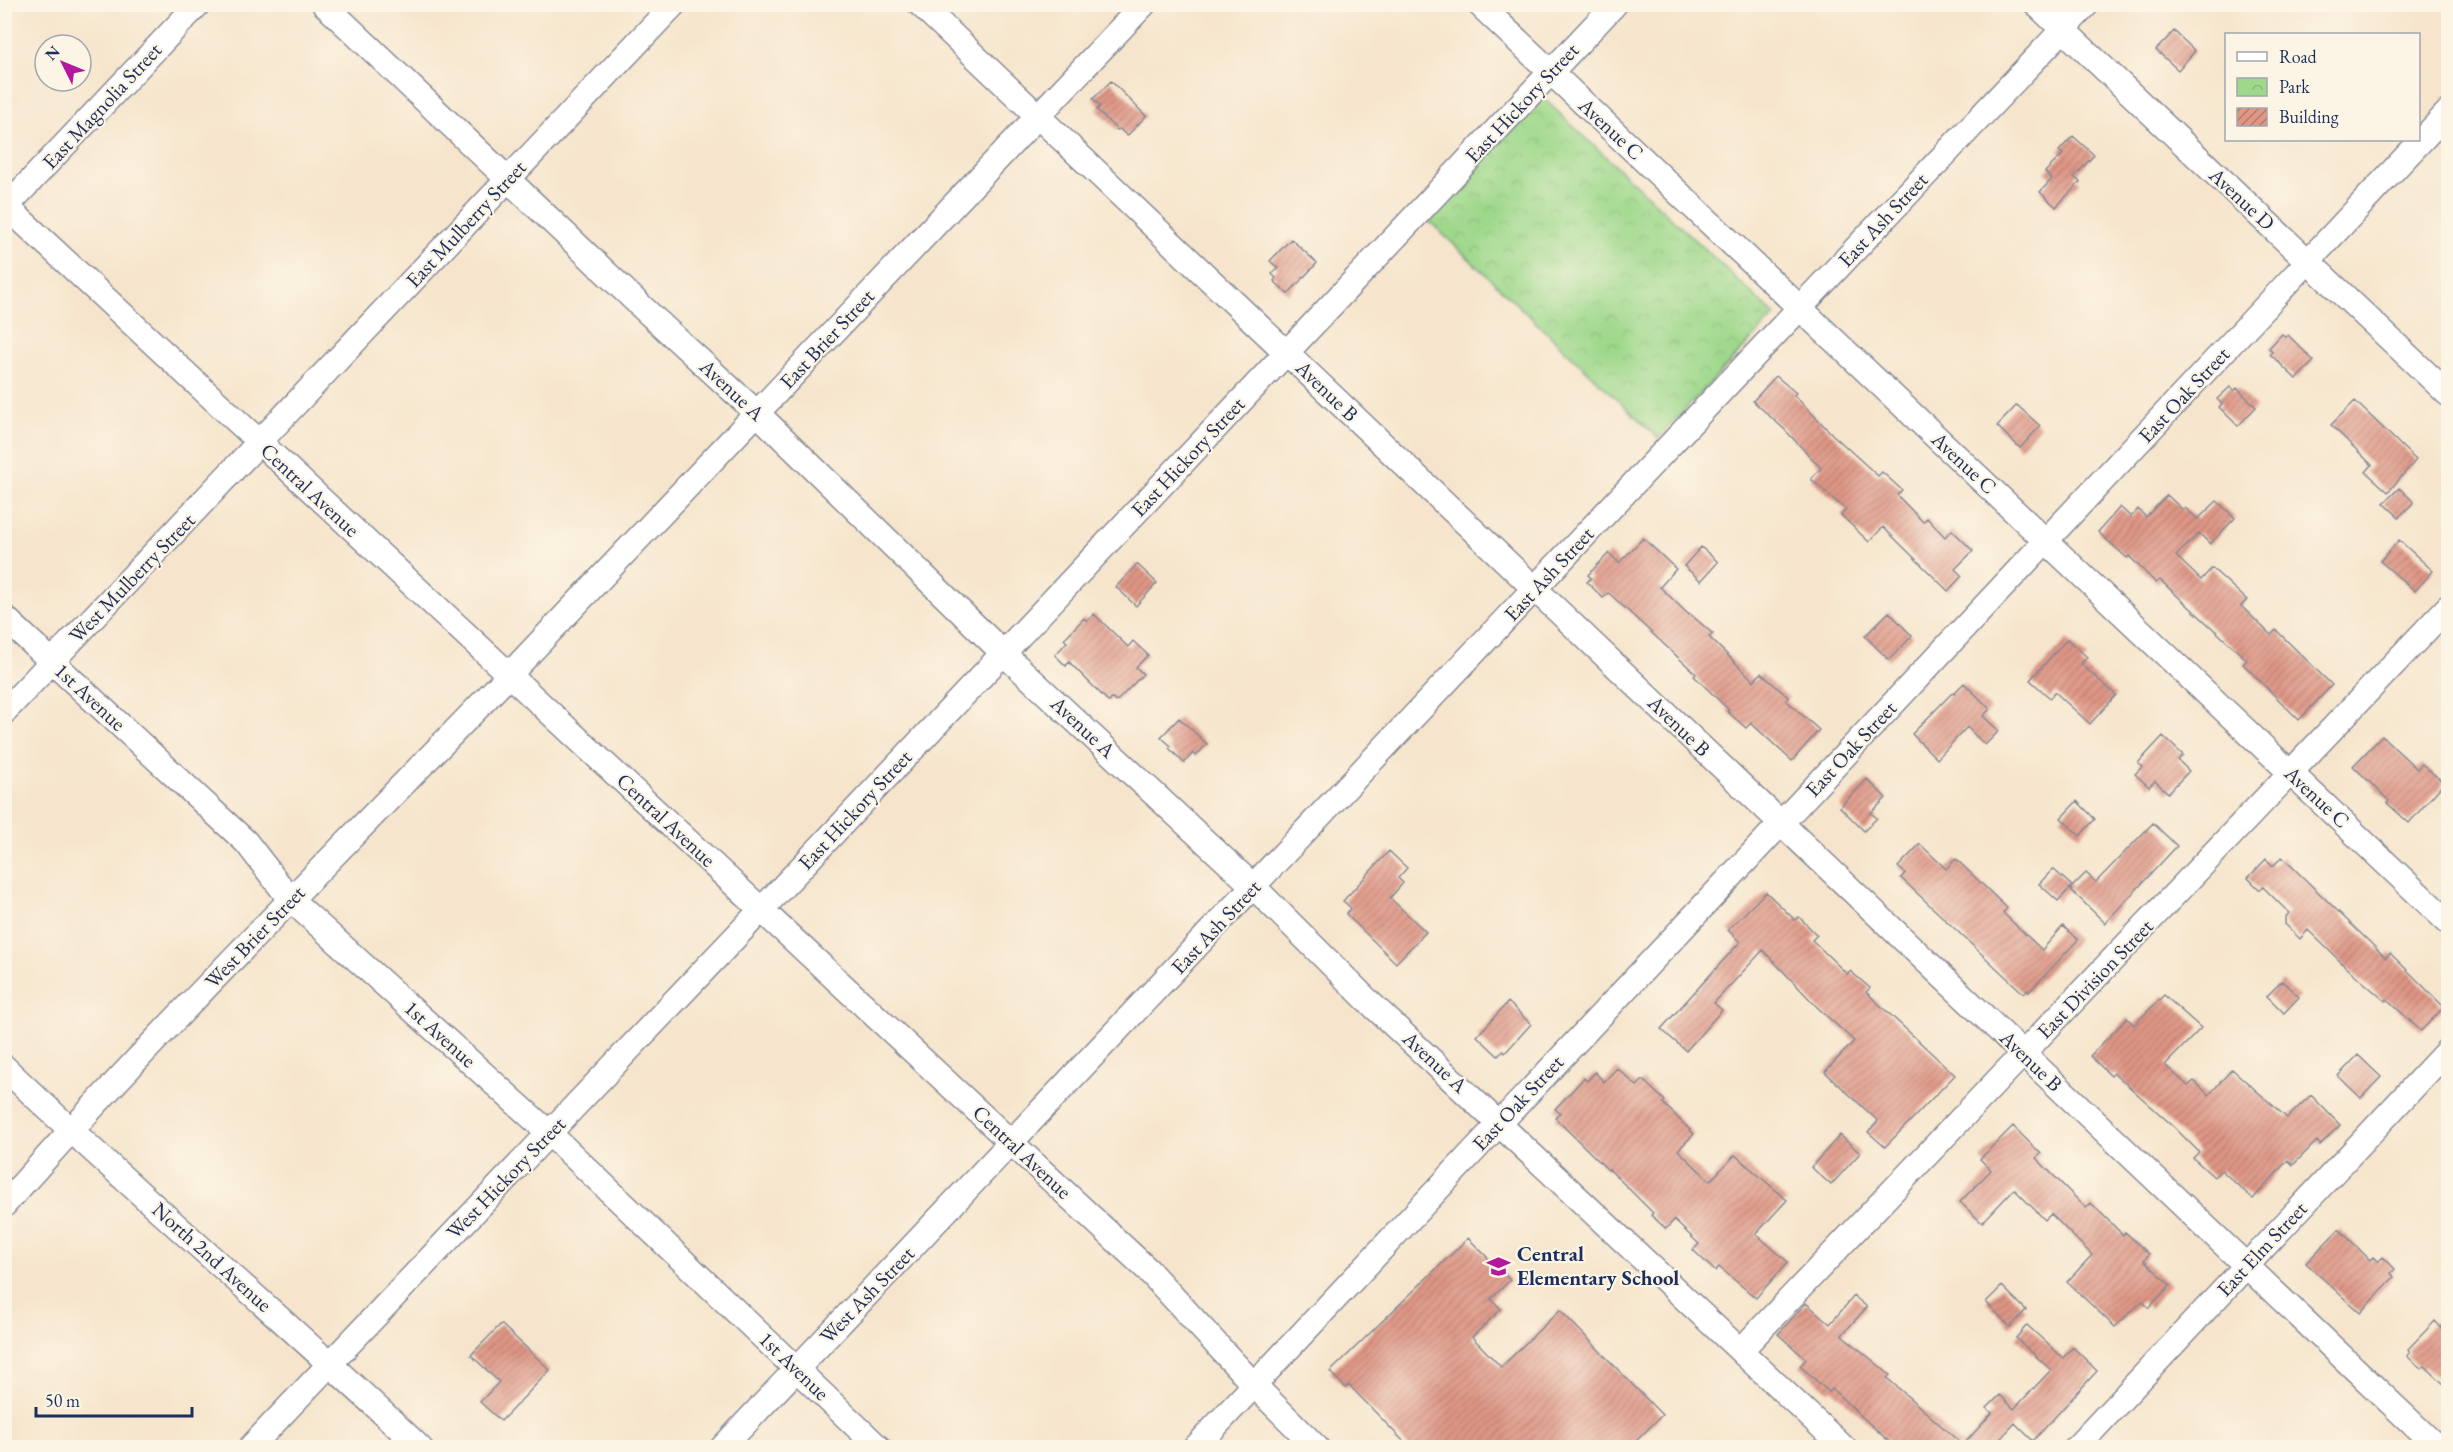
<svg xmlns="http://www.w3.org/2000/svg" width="2453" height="1452" viewBox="0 0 2453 1452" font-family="'EB Garamond',serif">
<defs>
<pattern id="park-crowns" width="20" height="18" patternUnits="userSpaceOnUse" patternTransform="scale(1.5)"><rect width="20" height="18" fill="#9ed88b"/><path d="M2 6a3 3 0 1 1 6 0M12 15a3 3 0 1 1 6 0" fill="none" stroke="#88ba7a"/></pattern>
<pattern id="building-hatch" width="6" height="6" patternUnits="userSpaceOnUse" patternTransform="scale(1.5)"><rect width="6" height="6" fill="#df9685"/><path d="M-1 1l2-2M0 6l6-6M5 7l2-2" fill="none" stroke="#b47b70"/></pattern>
</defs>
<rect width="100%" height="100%" fill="#fcf5e5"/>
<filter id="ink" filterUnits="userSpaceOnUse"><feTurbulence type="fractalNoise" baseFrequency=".0167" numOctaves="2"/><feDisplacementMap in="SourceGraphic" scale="12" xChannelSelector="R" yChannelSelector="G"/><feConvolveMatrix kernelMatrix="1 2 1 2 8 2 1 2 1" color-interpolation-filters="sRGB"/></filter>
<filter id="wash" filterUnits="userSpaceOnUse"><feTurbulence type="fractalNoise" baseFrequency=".008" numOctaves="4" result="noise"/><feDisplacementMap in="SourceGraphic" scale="24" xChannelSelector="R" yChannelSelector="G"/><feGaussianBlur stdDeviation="1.35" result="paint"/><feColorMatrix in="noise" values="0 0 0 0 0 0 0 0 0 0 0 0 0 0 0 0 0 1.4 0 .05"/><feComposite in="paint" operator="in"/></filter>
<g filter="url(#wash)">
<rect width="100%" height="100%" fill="#f6e5cc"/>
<path fill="url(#park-crowns)" stroke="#5c8474" stroke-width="1.5" d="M 1543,98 L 1775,315 L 1658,438 L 1427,219 Z"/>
<g id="blocks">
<path fill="url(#building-hatch)" d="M 2174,31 L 2195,51 L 2178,70 L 2156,50 Z
M 1111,81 L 1146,116 L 1127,136 L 1120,129 L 1117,130 L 1097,110 L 1100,106 L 1093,99 Z
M 2073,136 L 2094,155 L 2074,177 L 2080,182 L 2056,207 L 2040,192 L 2052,179 L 2045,172 L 2063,154 L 2059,151 Z
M 1291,239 L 1317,263 L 1288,294 L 1274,281 L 1276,278 L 1272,274 L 1278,268 L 1270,261 Z
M 2282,334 L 2286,337 L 2288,335 L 2314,361 L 2296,379 L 2270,354 L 2272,352 L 2269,348 Z
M 1776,376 L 1796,393 L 1794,395 L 1833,435 L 1878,476 L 1882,472 L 1902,490 L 1897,495 L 1923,522 L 1927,518 L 1945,537 L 1952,530 L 1973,551 L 1955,569 L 1962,576 L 1948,591 L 1883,527 L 1869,542 L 1841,515 L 1846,510 L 1811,479 L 1821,468 L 1784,429 L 1753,401 Z
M 2230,387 L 2234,391 L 2237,388 L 2256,407 L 2238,426 L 2219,407 L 2222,404 L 2217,399 Z
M 2355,401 L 2416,460 L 2388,492 L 2366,472 L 2372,465 L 2331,425 Z
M 2017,405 L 2040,426 L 2020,448 L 1997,426 Z
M 2399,488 L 2414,502 L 2399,517 L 2384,503 Z
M 2167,495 L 2183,510 L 2185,508 L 2198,519 L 2217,501 L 2235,518 L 2210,544 L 2199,533 L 2176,556 L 2201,580 L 2212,568 L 2247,600 L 2241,606 L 2271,635 L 2276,630 L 2332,685 L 2299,720 L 2243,664 L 2247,660 L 2160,580 L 2156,583 L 2129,556 L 2127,558 L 2098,532 L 2120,507 L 2131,517 L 2138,509 L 2146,517 Z
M 1643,538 L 1676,569 L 1660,587 L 1689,615 L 1690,614 L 1713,634 L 1709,637 L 1754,681 L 1761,673 L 1789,698 L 1786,700 L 1819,730 L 1792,761 L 1751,723 L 1746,728 L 1727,711 L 1729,710 L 1694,676 L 1696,674 L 1611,595 L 1608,593 L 1603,598 L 1587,582 L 1591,578 L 1588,575 L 1609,553 L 1619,563 Z
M 2399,540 L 2433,571 L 2415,591 L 2380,561 Z
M 1701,547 L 1718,562 L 1701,581 L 1684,566 Z
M 1137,564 L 1157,583 L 1136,606 L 1116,587 Z
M 1889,612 L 1912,636 L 1889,660 L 1865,636 Z
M 1094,614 L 1128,647 L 1133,641 L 1148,655 L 1136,667 L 1143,674 L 1116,702 L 1112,698 L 1109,702 L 1069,662 L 1066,666 L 1055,655 L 1067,642 L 1064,639 L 1084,618 L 1087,621 Z
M 2067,639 L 2087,657 L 2081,664 L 2116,695 L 2090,724 L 2055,692 L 2050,698 L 2030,680 Z
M 1964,683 L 1990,709 L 1983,716 L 1999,731 L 1985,745 L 1967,727 L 1937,759 L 1912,734 L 1953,692 L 1954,693 Z
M 1179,718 L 1207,744 L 1196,756 L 1193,753 L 1184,763 L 1169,748 L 1171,746 L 1161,737 Z
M 2163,736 L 2183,755 L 2178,760 L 2189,771 L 2168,793 L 2155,781 L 2149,787 L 2135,774 L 2142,767 L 2138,763 Z
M 2382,736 L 2417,769 L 2422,764 L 2444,783 L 2409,823 L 2387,803 L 2389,801 L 2353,766 Z
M 1867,779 L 1886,798 L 1871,813 L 1877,818 L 1864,831 L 1840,807 Z
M 2077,801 L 2095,819 L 2080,836 L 2061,818 Z
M 2153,823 L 2177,846 L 2105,923 L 2070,889 L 2086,873 L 2096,882 Z
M 1920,844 L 1946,869 L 1956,859 L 2007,908 L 2003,913 L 2042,950 L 2063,926 L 2078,940 L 2029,992 L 2027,990 L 2024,994 L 1901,878 L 1905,873 L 1898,867 Z
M 1389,851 L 1407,868 L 1398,878 L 1403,883 L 1390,898 L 1426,932 L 1396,963 L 1346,914 L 1351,908 L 1343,901 Z
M 2282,857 L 2386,958 L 2390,953 L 2444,1007 L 2421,1031 L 2387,999 L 2385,1001 L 2346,967 L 2308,930 L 2300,939 L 2285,924 L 2285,918 L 2289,913 L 2263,887 L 2260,890 L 2248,878 L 2266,859 L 2273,866 Z
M 2053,869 L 2072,886 L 2058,901 L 2039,884 Z
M 1766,892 L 1795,920 L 1799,917 L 1817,935 L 1812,940 L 1847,974 L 1850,971 L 1870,988 L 1866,992 L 1955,1075 L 1885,1147 L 1868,1132 L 1878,1121 L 1825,1072 L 1854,1041 L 1817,1007 L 1763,950 L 1714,1003 L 1722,1010 L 1686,1051 L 1661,1029 L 1740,942 L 1728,930 Z
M 2282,981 L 2299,997 L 2284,1013 L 2267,996 Z
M 2164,995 L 2201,1028 L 2165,1065 L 2188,1086 L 2194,1081 L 2209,1095 L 2232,1069 L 2287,1118 L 2311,1095 L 2340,1125 L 2320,1145 L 2317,1141 L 2293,1165 L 2288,1160 L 2253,1199 L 2221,1170 L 2214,1177 L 2193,1158 L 2199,1152 L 2173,1126 L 2114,1073 L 2111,1076 L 2090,1056 L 2127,1018 L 2134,1025 Z
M 1508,1002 L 1531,1024 L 1505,1053 L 1503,1051 L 1498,1056 L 1477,1036 Z
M 2358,1055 L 2381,1077 L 2361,1098 L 2338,1076 Z
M 1617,1068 L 1637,1086 L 1643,1080 L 1665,1101 L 1663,1103 L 1694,1134 L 1678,1150 L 1710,1181 L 1735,1155 L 1787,1200 L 1756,1234 L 1788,1262 L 1756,1298 L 1719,1267 L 1715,1271 L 1693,1250 L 1699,1244 L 1674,1220 L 1666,1229 L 1651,1215 L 1653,1213 L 1609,1169 L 1608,1170 L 1555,1118 L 1560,1113 L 1555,1109 L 1584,1078 L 1587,1081 L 1595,1072 L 1604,1082 Z
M 2013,1126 L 2041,1154 L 2036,1158 L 2086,1208 L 2091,1203 L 2123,1235 L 2125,1232 L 2149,1254 L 2144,1260 L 2170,1285 L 2149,1308 L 2142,1301 L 2115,1327 L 2067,1282 L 2092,1255 L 2051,1214 L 2045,1220 L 2014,1189 L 1982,1223 L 1960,1202 L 1991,1170 L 1980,1159 Z
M 1840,1135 L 1860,1153 L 1831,1185 L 1811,1167 Z
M 2339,1229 L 2370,1260 L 2373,1257 L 2378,1262 L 2383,1257 L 2395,1269 L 2391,1273 L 2394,1277 L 2360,1313 L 2306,1263 Z
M 1468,1238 L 1510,1280 L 1491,1299 L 1501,1309 L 1472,1337 L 1501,1367 L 1560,1310 L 1662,1415 L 1629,1448 L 1410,1448 L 1349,1385 L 1346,1388 L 1330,1372 Z
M 2002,1286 L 2026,1310 L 2010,1327 L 1986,1302 Z
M 1854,1296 L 1867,1307 L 1842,1335 L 1890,1375 L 1887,1378 L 1963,1445 L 1992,1413 L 1987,1408 L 2000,1395 L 2014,1409 L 2051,1370 L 2016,1338 L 2027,1325 L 2063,1358 L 2073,1347 L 2097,1371 L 2033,1441 L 2015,1423 L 1992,1448 L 1896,1448 L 1832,1389 L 1829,1392 L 1800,1366 L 1806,1359 L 1778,1334 L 1806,1303 L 1830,1324 Z
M 2435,1321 L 2448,1335 L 2448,1388 L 2425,1366 L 2421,1369 L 2407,1356 L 2410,1352 L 2408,1349 Z
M 501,1324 L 550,1370 L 501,1421 L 480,1402 L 499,1382 L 471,1355 Z"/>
</g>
</g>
<g filter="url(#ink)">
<use href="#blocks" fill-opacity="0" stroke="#888a95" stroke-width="1.5"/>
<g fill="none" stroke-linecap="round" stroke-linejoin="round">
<defs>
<path id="minor" d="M 324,4 L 644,309 L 757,413 L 1003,653 L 1254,887 L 1366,999 L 1844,1448
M 920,4 L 2438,1448
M 1479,4 L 2448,922
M 2036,4 L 2448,394
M 4,204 L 1148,1270 L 1254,1385 L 1317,1448
M 4,209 L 198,4
M 4,617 L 246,842 L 290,899 L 549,1133 L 879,1448
M 4,712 L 674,4
M 4,1067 C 140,1198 284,1318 420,1448
M 4,1205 C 166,1022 340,851 509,675 C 722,452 933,228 1144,4
M 1741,1350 L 2448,607
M 250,1448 L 762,909 L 1615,4
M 722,1448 L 2087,4
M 1195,1448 L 2448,112
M 2076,1448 L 2448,1050"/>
</defs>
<use href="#minor" stroke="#888a95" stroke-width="27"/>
<use href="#minor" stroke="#fff" stroke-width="24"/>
</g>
</g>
<defs>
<symbol id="school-bare" viewBox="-9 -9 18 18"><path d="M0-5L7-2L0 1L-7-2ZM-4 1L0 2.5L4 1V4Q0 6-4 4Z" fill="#b5179e" stroke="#fcf5e5" stroke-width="2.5" paint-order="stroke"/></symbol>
</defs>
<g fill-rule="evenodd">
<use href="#school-bare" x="1482" y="1250" width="33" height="33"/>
</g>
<g text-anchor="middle" stroke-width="4.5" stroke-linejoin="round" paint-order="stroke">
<g font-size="21" fill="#1b2f5e" stroke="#fcf5e5">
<text transform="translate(1522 103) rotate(-47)" y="7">East Hickory Street</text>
<text transform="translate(102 106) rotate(-47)" y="7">East Magnolia Street</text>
<text transform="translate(1611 129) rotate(43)" y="7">Avenue C</text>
<text transform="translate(2242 199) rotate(43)" y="7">Avenue D</text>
<text transform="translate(1883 220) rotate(-47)" y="7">East Ash Street</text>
<text transform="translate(466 224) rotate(-47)" y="7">East Mulberry Street</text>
<text transform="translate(827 339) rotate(-47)" y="7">East Brier Street</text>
<text transform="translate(732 390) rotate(43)" y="7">Avenue A</text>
<text transform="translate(1327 391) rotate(44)" y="7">Avenue B</text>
<text transform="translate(2184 395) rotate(-47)" y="7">East Oak Street</text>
<text transform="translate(1188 457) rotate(-47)" y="7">East Hickory Street</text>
<text transform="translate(1964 463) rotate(43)" y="7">Avenue C</text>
<text transform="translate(310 490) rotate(43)" y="7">Central Avenue</text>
<text transform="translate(1549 574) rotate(-47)" y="7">East Ash Street</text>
<text transform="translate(132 578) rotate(-46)" y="7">West Mulberry Street</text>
<text transform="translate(90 697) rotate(43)" y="7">1st Avenue</text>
<text transform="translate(1679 726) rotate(44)" y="7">Avenue B</text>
<text transform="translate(1083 727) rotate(43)" y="7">Avenue A</text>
<text transform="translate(1851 749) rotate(-47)" y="7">East Oak Street</text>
<text transform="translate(2317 797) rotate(43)" y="7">Avenue C</text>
<text transform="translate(855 810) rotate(-47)" y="7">East Hickory Street</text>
<text transform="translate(666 820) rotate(43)" y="7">Central Avenue</text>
<text transform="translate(1216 927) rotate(-47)" y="7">East Ash Street</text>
<text transform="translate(255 937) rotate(-46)" y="7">West Brier Street</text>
<text transform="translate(2095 979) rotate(-46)" y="7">East Division Street</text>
<text transform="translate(440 1034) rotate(42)" y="7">1st Avenue</text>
<text transform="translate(2031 1061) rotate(44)" y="7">Avenue B</text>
<text transform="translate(1435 1062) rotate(43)" y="7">Avenue A</text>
<text transform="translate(1518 1103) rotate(-47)" y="7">East Oak Street</text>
<text transform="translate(1022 1152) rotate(43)" y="7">Central Avenue</text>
<text transform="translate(506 1178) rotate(-46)" y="7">West Hickory Street</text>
<text transform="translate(2262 1249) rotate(-47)" y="7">East Elm Street</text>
<text transform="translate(212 1257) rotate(42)" y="7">North 2nd Avenue</text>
<text transform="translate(867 1295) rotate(-46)" y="7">West Ash Street</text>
<text transform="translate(794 1366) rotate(44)" y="7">1st Avenue</text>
</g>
<g font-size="21" font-weight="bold" fill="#1b2f5e" stroke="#fcf5e5" text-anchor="start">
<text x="1517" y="1261">Central<tspan x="1517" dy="24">Elementary School</tspan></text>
</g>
</g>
<rect width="2453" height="1452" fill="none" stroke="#fcf5e5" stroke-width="24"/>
<rect x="2225" y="33" width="195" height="108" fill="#fcf5e5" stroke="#a2a6af" stroke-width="1.5"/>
<rect x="2237" y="52" width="30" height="9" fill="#ffffff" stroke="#a2a6af" stroke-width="1.5"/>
<text x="2279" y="63" font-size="18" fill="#1b2f5e">Road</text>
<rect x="2237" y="78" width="30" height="18" fill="url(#park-crowns)" stroke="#a2a6af" stroke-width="1.5"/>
<text x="2279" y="93" font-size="18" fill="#1b2f5e">Park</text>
<rect x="2237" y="108" width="30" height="18" fill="url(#building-hatch)" stroke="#a2a6af" stroke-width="1.5"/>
<text x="2279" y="123" font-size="18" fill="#1b2f5e">Building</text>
<g transform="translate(63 63) rotate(313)"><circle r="28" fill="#fcf5e5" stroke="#a2a6af" stroke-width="1.5"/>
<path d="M0-4.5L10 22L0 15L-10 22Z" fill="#b5179e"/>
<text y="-9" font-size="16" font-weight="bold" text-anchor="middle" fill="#1b2f5e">N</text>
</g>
<path d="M36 1407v9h156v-9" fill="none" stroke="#1b2f5e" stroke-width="3"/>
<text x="45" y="1407" font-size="18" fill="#1b2f5e" stroke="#fcf5e5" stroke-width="4.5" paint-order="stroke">50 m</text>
</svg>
